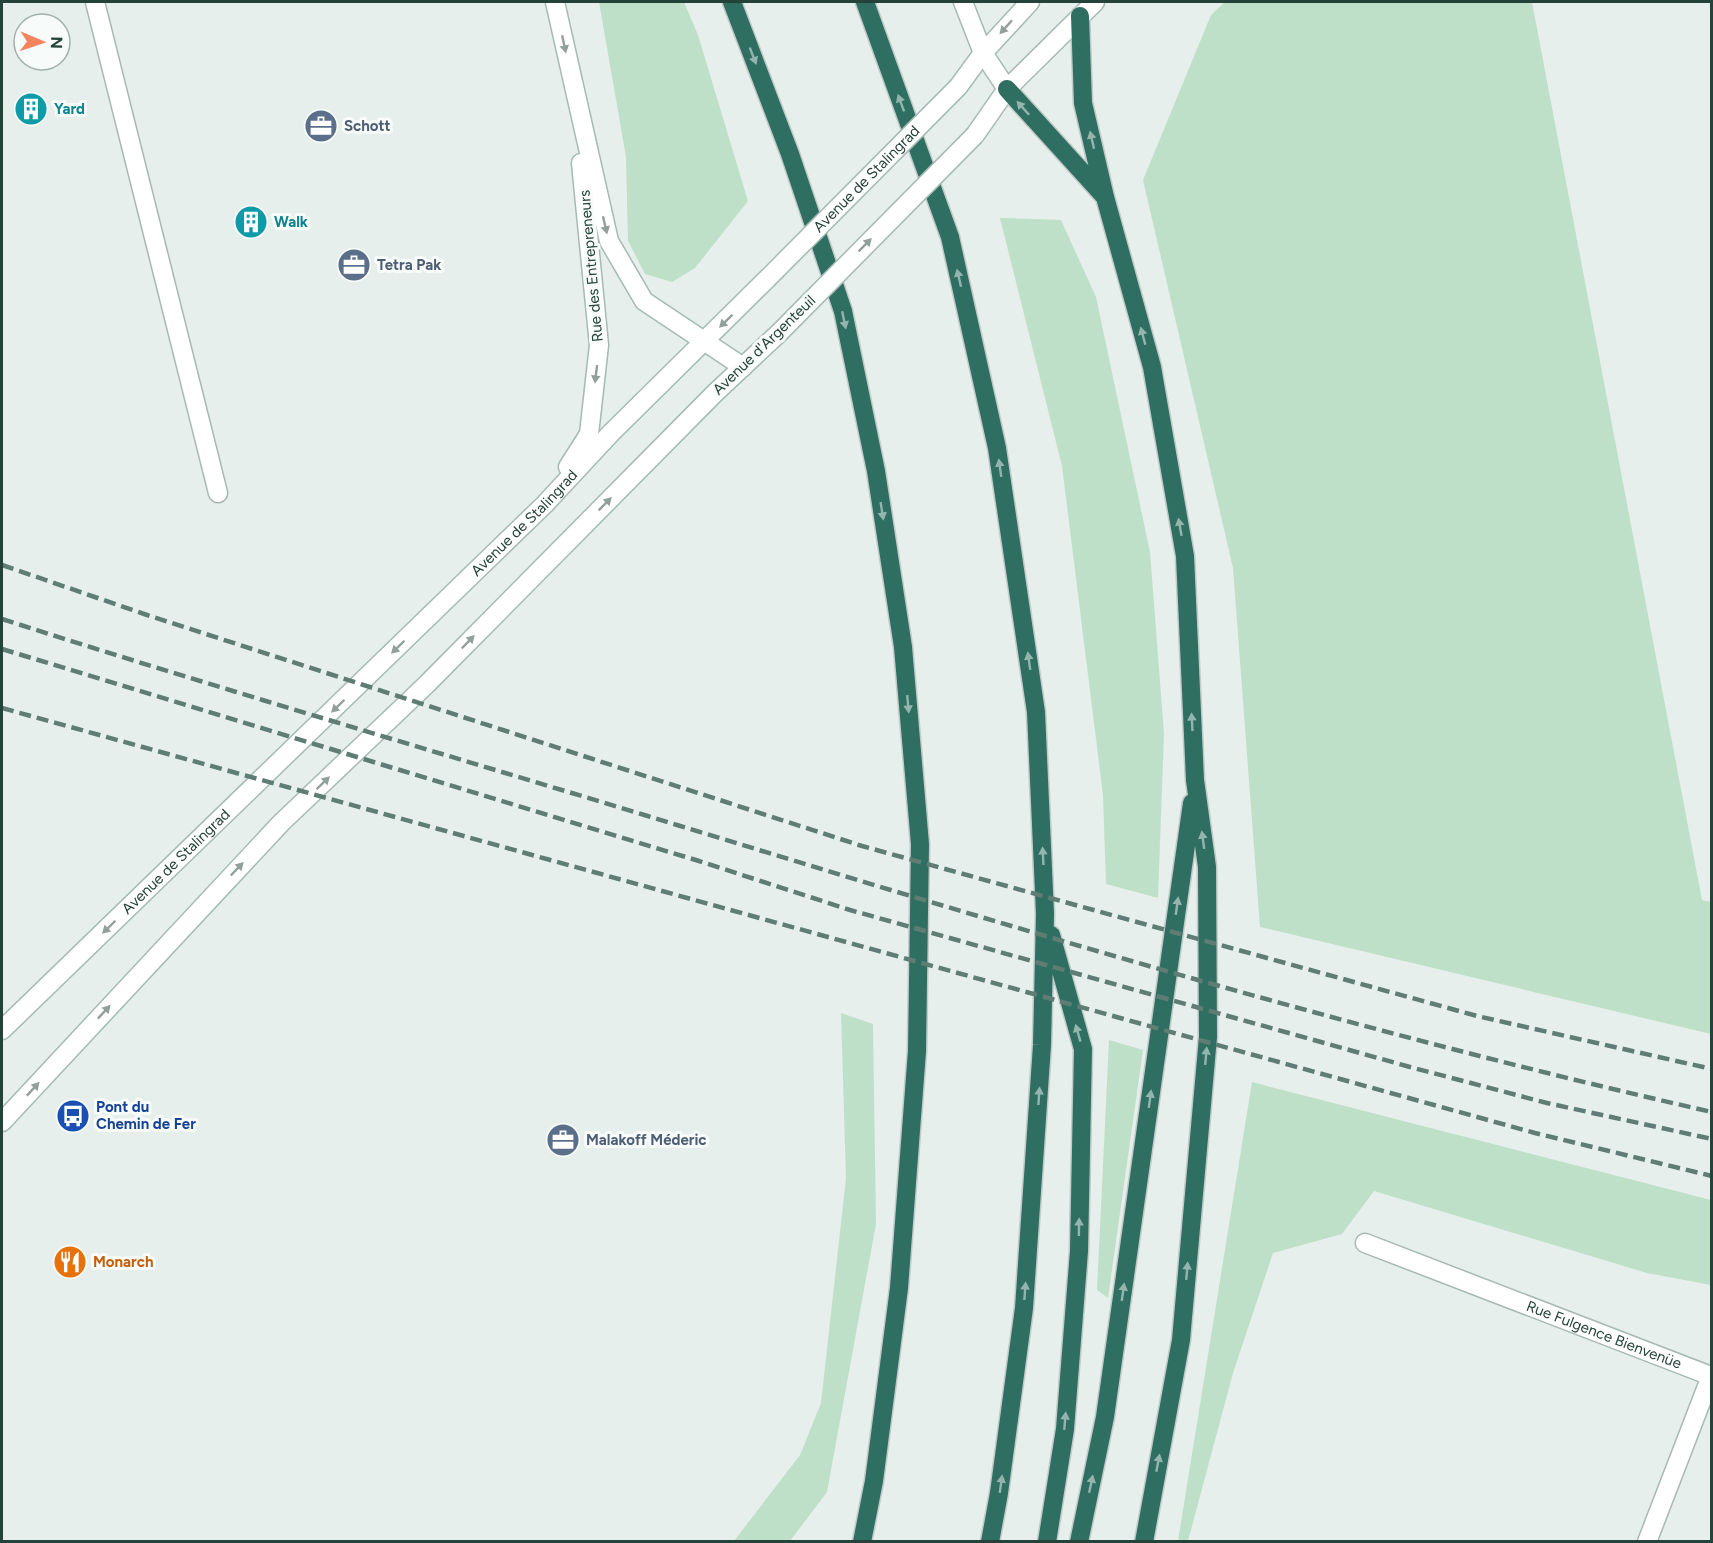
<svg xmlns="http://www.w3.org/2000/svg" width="1713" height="1543" viewBox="0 0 1713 1543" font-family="Figtree,sans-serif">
<rect width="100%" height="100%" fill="#e6efeb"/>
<path fill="#bfe0c8" d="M 599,2 L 684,2 L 698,35 L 748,201 L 695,268 L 672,282 L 645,274 L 628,241 L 626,157 Z
M 1225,2 L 1532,2 L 1702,900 L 1711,902 L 1711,1034 L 1260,927 L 1233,568 L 1143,180 L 1211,15 Z
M 1000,218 L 1061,220 L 1096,297 L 1150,552 L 1164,734 L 1158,898 L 1106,884 L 1103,795 L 1062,466 Z
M 841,1013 L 873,1024 L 876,1224 L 827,1492 L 790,1541 L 734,1541 L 800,1455 L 821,1403 L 846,1178 Z
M 1109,1040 L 1143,1050 L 1108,1298 L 1097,1290 Z
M 1252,1082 L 1711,1200 L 1711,1285 L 1647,1273 L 1374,1191 L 1342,1234 L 1273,1253 L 1233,1373 L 1188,1541 L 1178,1541 Z"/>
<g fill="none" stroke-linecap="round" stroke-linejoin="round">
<defs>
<g id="street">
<path d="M 95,2 L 218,493"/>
<path id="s1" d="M 1365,1243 L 1711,1376 L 1647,1542"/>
</g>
<g id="secondary">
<path d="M 555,2 L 609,241 L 644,301 L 743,367"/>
<path d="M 963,2 L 983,53 L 1007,89"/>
<path d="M 958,87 L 983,53 L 1030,2"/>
<path d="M 975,135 L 1007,89 L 1095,2"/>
<path d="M 568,467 L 589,434 L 599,345 L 581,163"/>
<path id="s2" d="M 2,1030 L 545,504 L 611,433 L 767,279"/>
<path d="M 2,1122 L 281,823 L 427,684 L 715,393 L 780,332"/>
</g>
<path id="highway" d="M 732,2 L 790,154 L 843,311 L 876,471 L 903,647 L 920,844 L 917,1051 L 899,1288 L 874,1481 L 862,1542
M 865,2 L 950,237 L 997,448 L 1036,712 L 1045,914 L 1042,1045 L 1024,1308 L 999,1493 L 990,1542
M 1080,16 L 1083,103 L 1105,197 L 1152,367 L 1185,556 L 1195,780 L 1207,867 L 1208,1037 L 1181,1340 L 1144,1542
M 1007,89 L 1104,196
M 1047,1542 L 1065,1429 L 1079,1251 L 1083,1049 L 1051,935
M 1079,1542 L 1105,1417 L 1192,803"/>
</defs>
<use href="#street" stroke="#a8b8b2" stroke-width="21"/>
<use href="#secondary" stroke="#a4bbb3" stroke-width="21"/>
<use href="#highway" stroke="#c2cac8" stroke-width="21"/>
<use href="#street" stroke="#fff" stroke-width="18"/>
<use href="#secondary" stroke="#fff" stroke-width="18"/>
<use href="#highway" stroke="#2f6f62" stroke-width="18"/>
<path stroke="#5f7d75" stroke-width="4.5" stroke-dasharray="12 6" stroke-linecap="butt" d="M 2,565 L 147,615 L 862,846 L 1477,1016 L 1712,1069
M 2,619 C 226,691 452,756 677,825 C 1020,930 1362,1033 1712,1112
M 2,649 L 699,861 L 850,910 L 1410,1067 L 1547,1103 L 1712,1139
M 2,708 L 1535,1133 L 1712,1176"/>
<defs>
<g id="secondary-bridge">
<path id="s3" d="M 767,279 L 958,87"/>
<path d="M 780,332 L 975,135"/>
</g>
</defs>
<use href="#secondary-bridge" stroke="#a4bbb3" stroke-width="21" stroke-linecap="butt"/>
<use href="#secondary-bridge" stroke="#fff" stroke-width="18"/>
</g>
<defs><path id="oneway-solid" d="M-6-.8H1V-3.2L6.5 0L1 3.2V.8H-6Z" transform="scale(1.5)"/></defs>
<g fill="#92a09c">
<use href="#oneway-solid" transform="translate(1006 27) rotate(132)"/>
<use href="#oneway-solid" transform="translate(564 44) rotate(78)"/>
<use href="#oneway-solid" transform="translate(605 225) rotate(77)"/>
<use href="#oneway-solid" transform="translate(865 245) rotate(-45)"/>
<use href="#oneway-solid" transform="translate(726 321) rotate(136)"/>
<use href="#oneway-solid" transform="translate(596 374) rotate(97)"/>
<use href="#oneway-solid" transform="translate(605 504) rotate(-45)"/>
<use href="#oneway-solid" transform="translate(468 642) rotate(-46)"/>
<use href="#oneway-solid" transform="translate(398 647) rotate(136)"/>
<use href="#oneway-solid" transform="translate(338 706) rotate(136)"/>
<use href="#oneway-solid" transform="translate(323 783) rotate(-44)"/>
<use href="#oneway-solid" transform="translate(237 869) rotate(-46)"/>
<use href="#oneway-solid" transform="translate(109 927) rotate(136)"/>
<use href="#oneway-solid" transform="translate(104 1012) rotate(-47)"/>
<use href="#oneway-solid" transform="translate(33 1089) rotate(-47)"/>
</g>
<g fill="#93b5ae">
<use href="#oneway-solid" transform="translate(753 56) rotate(69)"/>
<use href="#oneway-solid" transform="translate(901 103) rotate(-110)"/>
<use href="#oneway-solid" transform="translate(1023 108) rotate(-132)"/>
<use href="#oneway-solid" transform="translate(1092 140) rotate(-103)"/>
<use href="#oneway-solid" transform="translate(959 278) rotate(-103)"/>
<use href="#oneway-solid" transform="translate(844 320) rotate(78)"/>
<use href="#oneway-solid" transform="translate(1143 336) rotate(-105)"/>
<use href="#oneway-solid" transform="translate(1000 468) rotate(-98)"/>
<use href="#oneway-solid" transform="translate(882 511) rotate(81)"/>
<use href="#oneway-solid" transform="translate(1180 527) rotate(-100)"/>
<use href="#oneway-solid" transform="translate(1029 661) rotate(-98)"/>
<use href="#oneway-solid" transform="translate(908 704) rotate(85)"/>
<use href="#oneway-solid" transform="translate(1192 722) rotate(-93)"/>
<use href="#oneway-solid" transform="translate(1203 840) rotate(-98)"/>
<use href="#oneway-solid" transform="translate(1043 856) rotate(-93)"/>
<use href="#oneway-solid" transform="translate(1177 906) rotate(-82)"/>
<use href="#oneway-solid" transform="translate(1078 1033) rotate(-106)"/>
<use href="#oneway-solid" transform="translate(1206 1056) rotate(-85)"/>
<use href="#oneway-solid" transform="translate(1039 1096) rotate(-86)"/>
<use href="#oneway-solid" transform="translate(1150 1099) rotate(-82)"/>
<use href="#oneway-solid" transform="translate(1079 1227) rotate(-89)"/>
<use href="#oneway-solid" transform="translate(1187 1271) rotate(-85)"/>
<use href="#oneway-solid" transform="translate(1025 1291) rotate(-86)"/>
<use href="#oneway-solid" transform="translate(1123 1292) rotate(-82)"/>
<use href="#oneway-solid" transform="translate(1065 1421) rotate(-85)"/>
<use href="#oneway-solid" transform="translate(1158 1463) rotate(-79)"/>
<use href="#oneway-solid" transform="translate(1001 1484) rotate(-82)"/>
<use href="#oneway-solid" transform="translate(1091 1484) rotate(-78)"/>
</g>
<defs>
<symbol id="building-disc" viewBox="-11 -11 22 22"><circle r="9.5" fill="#0f9aa8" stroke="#f7fbf9"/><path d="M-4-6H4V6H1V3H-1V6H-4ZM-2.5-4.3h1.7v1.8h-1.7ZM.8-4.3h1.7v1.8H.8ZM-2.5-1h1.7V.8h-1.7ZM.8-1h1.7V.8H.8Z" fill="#fff"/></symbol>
<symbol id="office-disc" viewBox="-11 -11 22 22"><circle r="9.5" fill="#5c6f8a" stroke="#f7fbf9"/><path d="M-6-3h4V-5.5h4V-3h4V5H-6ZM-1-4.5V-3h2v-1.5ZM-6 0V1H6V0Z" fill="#fff"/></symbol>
<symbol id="bus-disc" viewBox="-11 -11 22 22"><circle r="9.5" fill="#1a4fb4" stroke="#f7fbf9"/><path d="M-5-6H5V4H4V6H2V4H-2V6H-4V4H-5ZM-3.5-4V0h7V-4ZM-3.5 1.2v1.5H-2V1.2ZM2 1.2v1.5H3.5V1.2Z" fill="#fff"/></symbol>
<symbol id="restaurant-disc" viewBox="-11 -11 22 22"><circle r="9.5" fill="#e8710a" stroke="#f7fbf9"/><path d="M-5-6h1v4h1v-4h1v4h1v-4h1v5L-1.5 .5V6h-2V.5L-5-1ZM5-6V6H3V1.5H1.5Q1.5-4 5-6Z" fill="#fff"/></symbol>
</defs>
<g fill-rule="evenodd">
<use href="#building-disc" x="12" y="90" width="38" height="38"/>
<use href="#office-disc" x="302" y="107" width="38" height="38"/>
<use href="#building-disc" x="232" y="203" width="38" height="38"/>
<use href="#office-disc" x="335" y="246" width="38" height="38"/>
<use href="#bus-disc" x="54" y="1097" width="38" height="38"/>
<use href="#office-disc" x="544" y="1121" width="38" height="38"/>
<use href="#restaurant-disc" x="51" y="1243" width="38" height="38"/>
</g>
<g text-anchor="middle" stroke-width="6" stroke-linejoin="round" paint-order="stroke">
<g font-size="15" font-weight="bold" fill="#0d838f" stroke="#f7fbf9" text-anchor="start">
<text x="54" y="114">Yard</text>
<text x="274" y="227">Walk</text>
</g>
<g font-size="15" font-weight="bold" fill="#4e5e75" stroke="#f7fbf9" text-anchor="start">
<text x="344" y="131">Schott</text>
<text x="377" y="270">Tetra Pak</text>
<text x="586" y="1145">Malakoff Méderic</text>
</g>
<g font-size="15" fill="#24423a" stroke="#f7fbf9">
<text dy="5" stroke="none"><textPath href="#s3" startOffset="141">Avenue de Stalingrad</textPath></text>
<text transform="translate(591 266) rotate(-95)" y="5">Rue des Entrepreneurs</text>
<text transform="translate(764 345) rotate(-44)" y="5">Avenue d'Argenteuil</text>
<text dy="5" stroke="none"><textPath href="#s2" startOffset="728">Avenue de Stalingrad</textPath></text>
<text dy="5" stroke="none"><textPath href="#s2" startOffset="242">Avenue de Stalingrad</textPath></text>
<text dy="5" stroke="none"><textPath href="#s1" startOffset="256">Rue Fulgence Bienvenüe</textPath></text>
</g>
<g font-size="15" font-weight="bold" fill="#164399" stroke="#f7fbf9" text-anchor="start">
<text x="96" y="1112">Pont du<tspan x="96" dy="17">Chemin de Fer</tspan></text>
</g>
<g font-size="15" font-weight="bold" fill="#c56008" stroke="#f7fbf9" text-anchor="start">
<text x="93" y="1267">Monarch</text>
</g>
</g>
<rect width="1713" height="1543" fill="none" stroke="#24423a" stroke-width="6"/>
<g transform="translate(42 42) rotate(92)"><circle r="28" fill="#f7fbf9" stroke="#a3b1ad" stroke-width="1.5"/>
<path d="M0-4.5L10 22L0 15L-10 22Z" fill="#f4845f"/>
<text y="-9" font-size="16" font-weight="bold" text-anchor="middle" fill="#24423a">N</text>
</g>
</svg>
